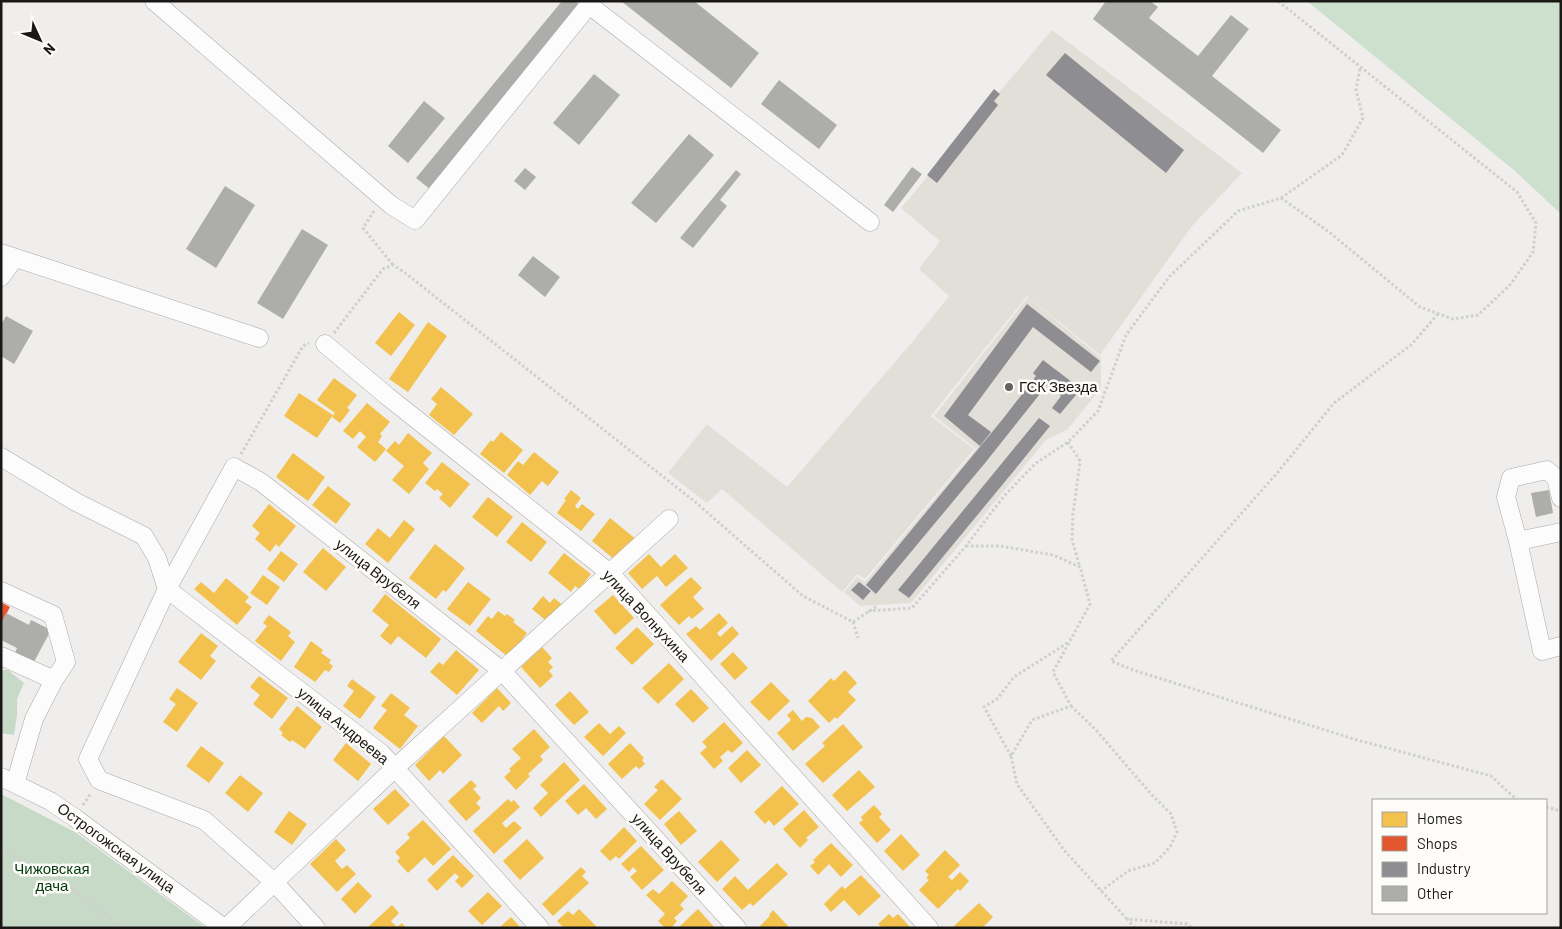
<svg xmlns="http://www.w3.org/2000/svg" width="1562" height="929" viewBox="0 0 1562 929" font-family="Barlow,sans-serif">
<rect width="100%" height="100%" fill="#efeeec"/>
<path fill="#e2dfd9" d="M 1052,30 L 1242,173 L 1192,226 L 1100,355 L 1027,296 L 931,416 L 974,449 L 865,579 L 857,574 L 842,592 L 722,489 L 707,503 L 668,473 L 707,424 L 787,487 L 914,340 L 949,296 L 919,269 L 940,241 L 901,208 Z
M 1028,297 L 1101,358 L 1101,388 L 1067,430 L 1046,440 L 911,603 L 860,606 L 844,592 L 857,577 L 865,582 L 976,449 L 934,416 Z"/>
<path fill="#cddfcd" d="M 1307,1 L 1561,1 L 1561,214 L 1515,171 Z"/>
<path fill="#c7d9c7" d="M 1,670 L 8,670 L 24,683 L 17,699 L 17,715 L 14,735 L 1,733 Z
M 1,794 L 75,832 L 206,928 L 1,928 Z"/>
<path fill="#f2c14e" d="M 399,312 L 415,325 L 391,356 L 375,343 Z
M 428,322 L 447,336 L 408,392 L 389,379 Z
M 334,378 L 357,395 L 347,408 L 350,410 L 340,423 L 332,417 L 335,413 L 317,400 Z
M 441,387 L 473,414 L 454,435 L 429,415 L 437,404 L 431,399 Z
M 299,393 L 333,415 L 317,438 L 284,416 Z
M 367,403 L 390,422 L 380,434 L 382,436 L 378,442 L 386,449 L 375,462 L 357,447 L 366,437 L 360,431 L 353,439 L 343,431 Z
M 501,432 L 523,450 L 504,473 L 480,454 L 491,440 L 493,442 Z
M 408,433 L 432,453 L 423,463 L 429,469 L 409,494 L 392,480 L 404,466 L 386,451 L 395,441 L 399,445 Z
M 534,452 L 559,472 L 548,486 L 542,481 L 530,495 L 507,475 L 518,461 L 523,465 Z
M 293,453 L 325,477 L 308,501 L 276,477 Z
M 442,462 L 470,484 L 450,508 L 439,498 L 443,494 L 437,489 L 435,491 L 425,483 Z
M 328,486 L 351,504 L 336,524 L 312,505 Z
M 571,490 L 581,498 L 575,506 L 578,509 L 582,504 L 595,514 L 581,531 L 557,513 L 566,500 L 564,499 Z
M 488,497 L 513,517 L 497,537 L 472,517 Z
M 269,504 L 296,526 L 279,547 L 276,544 L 270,552 L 255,539 L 260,533 L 252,526 Z
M 610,518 L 637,540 L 615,560 L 592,541 Z
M 404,520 L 415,529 L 388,563 L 365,544 L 378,528 L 390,538 Z
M 522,522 L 547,542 L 531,562 L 506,542 Z
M 435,544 L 465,568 L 446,592 L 443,590 L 436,599 L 409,578 Z
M 323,548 L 346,567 L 326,591 L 303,572 Z
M 281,551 L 298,564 L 284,582 L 267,569 Z
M 564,553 L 591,574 L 579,589 L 575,586 L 571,592 L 548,573 Z
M 649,554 L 661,567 L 675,554 L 688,568 L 666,587 L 657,576 L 642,589 L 628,573 Z
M 263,575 L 280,587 L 267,605 L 250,593 Z
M 691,577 L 702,588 L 693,597 L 704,609 L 692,619 L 689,616 L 679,625 L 660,605 Z
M 226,578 L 249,597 L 245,602 L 252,607 L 237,625 L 194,589 L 201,582 L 214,593 Z
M 468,582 L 491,599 L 470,626 L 447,609 Z
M 385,594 L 441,639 L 426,658 L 398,636 L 391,645 L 380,636 L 389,625 L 372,611 Z
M 613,595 L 634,618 L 615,635 L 594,611 Z
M 543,596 L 550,603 L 554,598 L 565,607 L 550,624 L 532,609 Z
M 498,611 L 505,616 L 507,614 L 515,620 L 513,622 L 527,633 L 508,657 L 476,631 L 488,616 L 492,619 Z
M 719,613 L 728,623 L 717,633 L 720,637 L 732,626 L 739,634 L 711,661 L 686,634 L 696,626 L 700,630 Z
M 269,615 L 291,632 L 288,636 L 295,642 L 281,661 L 255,641 L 267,626 L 263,623 Z
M 637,627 L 654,644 L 632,665 L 615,648 Z
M 201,633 L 218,646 L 210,656 L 216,661 L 201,680 L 178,662 Z
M 311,641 L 323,650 L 321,653 L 331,660 L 329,663 L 333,666 L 329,672 L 325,670 L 315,682 L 294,667 Z
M 542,647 L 552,658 L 548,662 L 553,667 L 549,671 L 553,676 L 540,688 L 521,667 Z
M 456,650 L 479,670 L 457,695 L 430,672 L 439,662 L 443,665 Z
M 733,652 L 748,668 L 735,680 L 720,664 Z
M 669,663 L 684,679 L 658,704 L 642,688 Z
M 845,670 L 857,683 L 848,692 L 856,700 L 837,719 L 835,717 L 829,723 L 808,701 L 831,678 L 834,681 Z
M 259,676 L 288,698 L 272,719 L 253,704 L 260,695 L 250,687 Z
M 352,679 L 376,697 L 360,719 L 343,706 L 354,691 L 347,686 Z
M 771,682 L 790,701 L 769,721 L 750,702 Z
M 177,688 L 198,703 L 177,732 L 163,722 L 176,704 L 169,699 Z
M 497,688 L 511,703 L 503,711 L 499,706 L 482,723 L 472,713 Z
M 691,689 L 709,708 L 693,723 L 675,704 Z
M 570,691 L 589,712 L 574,725 L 555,705 Z
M 391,693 L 410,708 L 404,715 L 418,726 L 400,749 L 373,728 L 387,710 L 381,706 Z
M 297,706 L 322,727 L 305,749 L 292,740 L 290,742 L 281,735 L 283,733 L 279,729 Z
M 793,710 L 802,721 L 806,717 L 812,718 L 820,727 L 793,751 L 777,733 L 791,720 L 787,715 Z
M 724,722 L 743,743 L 732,753 L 728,750 L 720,757 L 723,761 L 714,769 L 700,753 L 707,747 L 702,742 Z
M 599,723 L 610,734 L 619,726 L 626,733 L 603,756 L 584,737 Z
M 843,724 L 863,747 L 823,783 L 805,764 L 825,746 L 822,743 Z
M 534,729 L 550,747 L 540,756 L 543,760 L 528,774 L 530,776 L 516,790 L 504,777 L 511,771 L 509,769 L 521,758 L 512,749 Z
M 444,736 L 462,755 L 443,774 L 440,770 L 429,781 L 415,765 Z
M 346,743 L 371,764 L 358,781 L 333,760 Z
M 630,743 L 644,758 L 642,760 L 645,764 L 639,769 L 636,766 L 622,779 L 608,764 Z
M 201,746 L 224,763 L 209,783 L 186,766 Z
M 747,750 L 761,765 L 741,783 L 728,768 Z
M 564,762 L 580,780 L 541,817 L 533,808 L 548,793 L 540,785 Z
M 859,770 L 875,787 L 847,811 L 832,795 Z
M 240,775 L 263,793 L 248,812 L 225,793 Z
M 662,779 L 682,799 L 660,820 L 644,804 L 658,790 L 654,787 Z
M 471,780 L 477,786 L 473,789 L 481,798 L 476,803 L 481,808 L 466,821 L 448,801 Z
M 584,784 L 607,809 L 596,819 L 586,808 L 578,815 L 565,801 Z
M 782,786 L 799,804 L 774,826 L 769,820 L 765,824 L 754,812 Z
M 395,789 L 410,805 L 388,825 L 373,809 Z
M 508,799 L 511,802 L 514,800 L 520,807 L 502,823 L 506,828 L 514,821 L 522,828 L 494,854 L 473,831 Z
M 874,805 L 882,814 L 879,817 L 891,830 L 877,843 L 859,823 L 863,820 L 861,817 Z
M 804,810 L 819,827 L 806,838 L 808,840 L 800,848 L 783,829 Z
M 289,811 L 307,824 L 292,845 L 274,832 Z
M 679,811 L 697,831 L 681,845 L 664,824 Z
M 423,820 L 451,849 L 433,866 L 425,857 L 408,873 L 397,861 L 400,858 L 395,852 L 410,838 L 407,834 Z
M 624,827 L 637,841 L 619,859 L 616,856 L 610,861 L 600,851 Z
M 901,834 L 920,855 L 903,871 L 884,851 Z
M 336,839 L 346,850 L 335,861 L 342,869 L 347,865 L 356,874 L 337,892 L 310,864 Z
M 527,839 L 544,858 L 520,880 L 503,861 Z
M 721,840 L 740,860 L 717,882 L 698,862 Z
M 831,843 L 853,865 L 841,877 L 829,864 L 818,875 L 810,866 L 815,862 L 813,860 Z
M 641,846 L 664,870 L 642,890 L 630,877 L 637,871 L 633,867 L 629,872 L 621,864 Z
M 945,850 L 960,865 L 948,877 L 952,880 L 960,872 L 969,881 L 960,891 L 958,889 L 938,909 L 919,890 L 929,880 L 926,878 L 929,875 L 925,871 Z
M 453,855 L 474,876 L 462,888 L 455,881 L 459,877 L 455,873 L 437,891 L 427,880 Z
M 777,863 L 788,874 L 753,906 L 750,903 L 742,910 L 722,889 L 735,876 L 748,890 Z
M 581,867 L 586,872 L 582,876 L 589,883 L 553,916 L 542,904 Z
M 861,875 L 881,896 L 859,916 L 844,900 L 831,912 L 824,904 L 842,886 L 845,889 Z
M 672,881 L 688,896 L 680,905 L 684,909 L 674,918 L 677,921 L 671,928 L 665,928 L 658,921 L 665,914 L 646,895 L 653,889 L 659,894 Z
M 358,882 L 372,896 L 355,914 L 341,899 Z
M 488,892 L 502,906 L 482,925 L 468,911 Z
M 979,903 L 993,917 L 982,928 L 955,928 L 954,926 Z
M 392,905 L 399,913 L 391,921 L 397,927 L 402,923 L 406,928 L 367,928 Z
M 579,909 L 596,926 L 594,928 L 564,928 L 557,921 L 568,911 L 573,915 Z
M 698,909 L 715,928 L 678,928 Z
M 773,910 L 788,926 L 787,928 L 758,928 L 770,916 L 769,915 Z
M 889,914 L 893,918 L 898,914 L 911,928 L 882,928 L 878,924 Z
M 511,917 L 521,928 L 499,928 Z"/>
<path fill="#e4572e" d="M 1,602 L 10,607 L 1,624 Z"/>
<path fill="#8d8d92" d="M 1065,53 L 1184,150 L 1166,173 L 1046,75 Z
M 994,89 L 1000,94 L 994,101 L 998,105 L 937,183 L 927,175 Z
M 1027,304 L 1100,361 L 1091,372 L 1033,327 L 968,415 L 991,432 L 980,446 L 944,416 Z
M 1043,360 L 1081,389 L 1060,414 L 1052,408 L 1061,396 L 1047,385 L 985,463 L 876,594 L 866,585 L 1002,420 L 1036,376 L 1033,373 Z
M 1039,418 L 1050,426 L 1017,467 L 909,598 L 898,590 Z
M 859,582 L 871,591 L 863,600 L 851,590 Z"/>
<path fill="#adadac" d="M 562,1 L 575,1 L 586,10 L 435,193 L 416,178 Z
M 621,1 L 694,1 L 759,53 L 731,88 Z
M 1106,1 L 1150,1 L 1158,7 L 1149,18 L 1198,56 L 1231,15 L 1249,29 L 1212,76 L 1281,130 L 1263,153 L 1093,19 Z
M 594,74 L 620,95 L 579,145 L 553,123 Z
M 779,80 L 837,125 L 819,149 L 761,104 Z
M 424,101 L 445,118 L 408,163 L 388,146 Z
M 689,134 L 714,155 L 656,223 L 631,203 Z
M 912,167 L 922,174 L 893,212 L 884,205 Z
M 525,168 L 536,177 L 525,190 L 514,181 Z
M 736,170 L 741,174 L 720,200 L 727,206 L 693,248 L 680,238 Z
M 225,186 L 255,205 L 216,268 L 186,249 Z
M 302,229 L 328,245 L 283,319 L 257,303 Z
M 533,256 L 560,277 L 545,297 L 518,275 Z
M 6,316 L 33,331 L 14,364 L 1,356 L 1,325 Z
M 1549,490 L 1553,513 L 1536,517 L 1531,493 Z
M 6,613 L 29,625 L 31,620 L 51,630 L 34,662 L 15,653 L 17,648 L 1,640 L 1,624 Z"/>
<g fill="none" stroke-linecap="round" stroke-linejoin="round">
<defs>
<path id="minor" d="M 154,1 L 391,205 L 415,220 L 589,5 L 870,222
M 1,253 L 259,338
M 1,277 L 14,259
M 325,344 L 387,396 L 610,573 L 929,928
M 1,457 L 76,502 L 144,536 L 157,558 L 167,589 L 381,753 L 540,928
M 1561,498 L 1556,478 L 1547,470 L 1511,478 L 1506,497 L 1518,541 L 1542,651 L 1561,646
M 1518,541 L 1561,532
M 1,591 L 53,615 L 66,662 L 54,680
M 1,656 L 54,680 L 34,719 L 15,784
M 1,777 L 50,801 L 75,818 L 224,928
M 226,928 L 395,768 L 669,519
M 316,928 L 274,882 L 204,820 L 99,780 L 88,759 L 167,589 L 234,467 L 261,482 L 501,670 L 737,928"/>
</defs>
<use href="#minor" stroke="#a9a8a7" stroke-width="19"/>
<path stroke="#cfcfce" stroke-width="3" stroke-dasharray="2.5 2.5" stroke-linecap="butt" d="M 1281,198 L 1342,155 L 1363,118 L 1356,90 L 1360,68
M 374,211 L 363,228 L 393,265
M 1438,314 L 1411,345 L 1334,403 L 1278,472 L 1111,661 L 1133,670 L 1354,739 L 1491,776 L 1517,800
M 334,333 L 383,269 L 393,265 L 404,272 L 694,501 L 803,596 L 853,622 L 877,606
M 1068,442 L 1080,461 L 1073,514 L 1072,540 L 1080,567
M 241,454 L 303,346 L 309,343
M 966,546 L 1000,546 L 1053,555 L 1080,567 L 1090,604 L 1053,672 L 1071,706 L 1032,720 L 1011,756 L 1017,784 L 1064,850 L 1127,919
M 868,611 L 912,608 L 966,546 L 1004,496 L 1036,463 L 1068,442 L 1098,411 L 1126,335 L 1170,276 L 1238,211 L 1281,198 L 1329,232 L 1420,307 L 1453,319 L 1478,315 L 1511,284 L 1533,252 L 1536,223 L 1517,192 L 1278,1
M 853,622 L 858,638
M 1071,706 L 1096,730 L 1151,794 L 1171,814 L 1177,832 L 1170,847 L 1155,863 L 1128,871 L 1101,891
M 1011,756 L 984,707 L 997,699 L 1014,677 L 1069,642
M 83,805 L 91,793
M 1546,807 L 1561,811
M 1,848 L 59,879 L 123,928
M 1135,928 L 1127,919 L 1187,924 L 1192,928"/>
<use href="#minor" stroke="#fdfcfc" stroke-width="18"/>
</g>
<circle fill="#646362" stroke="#fdfcf9" stroke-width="2" cx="1009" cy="387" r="5"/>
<g text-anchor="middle" stroke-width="5" stroke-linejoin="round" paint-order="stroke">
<g font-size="15" fill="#191817" stroke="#fdfcf9" text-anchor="start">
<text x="1019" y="392">ГСК Звезда</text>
</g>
<g font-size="15" fill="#191817" stroke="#fdfcf9">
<text transform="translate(378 574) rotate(38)" y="5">улица Врубеля</text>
<text transform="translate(646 616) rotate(47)" y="5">улица Волнухина</text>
<text transform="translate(343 726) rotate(39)" y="5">улица Андреева</text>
<text transform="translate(116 848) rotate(36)" y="5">Острогожская улица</text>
<text transform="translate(669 854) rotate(48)" y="5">улица Врубеля</text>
</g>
<g font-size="15" fill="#023910" stroke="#fdfcf9">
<text x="52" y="874">Чижовская<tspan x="52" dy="17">дача</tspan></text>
</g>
</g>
<rect width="1562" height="929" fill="none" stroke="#191817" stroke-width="5"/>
<rect x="1372" y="799" width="175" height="115" fill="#fdfcf9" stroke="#a2a19f"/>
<rect x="1382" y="812" width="25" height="15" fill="#f2c14e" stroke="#a2a19f"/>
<text x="1417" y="824" font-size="15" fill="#191817">Homes</text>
<rect x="1382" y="836" width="25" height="15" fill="#e4572e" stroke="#a2a19f"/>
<text x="1417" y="849" font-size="15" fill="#191817">Shops</text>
<rect x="1382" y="862" width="25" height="15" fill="#8d8d92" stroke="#a2a19f"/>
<text x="1417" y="874" font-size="15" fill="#191817">Industry</text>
<rect x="1382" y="886" width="25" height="15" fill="#adadac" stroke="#a2a19f"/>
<text x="1417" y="899" font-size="15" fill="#191817">Other</text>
<g transform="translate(40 40) rotate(134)" stroke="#fdfcf9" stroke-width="4" paint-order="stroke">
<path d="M0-4L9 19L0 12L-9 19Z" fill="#191817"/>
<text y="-8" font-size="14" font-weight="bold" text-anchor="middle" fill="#191817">N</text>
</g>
</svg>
